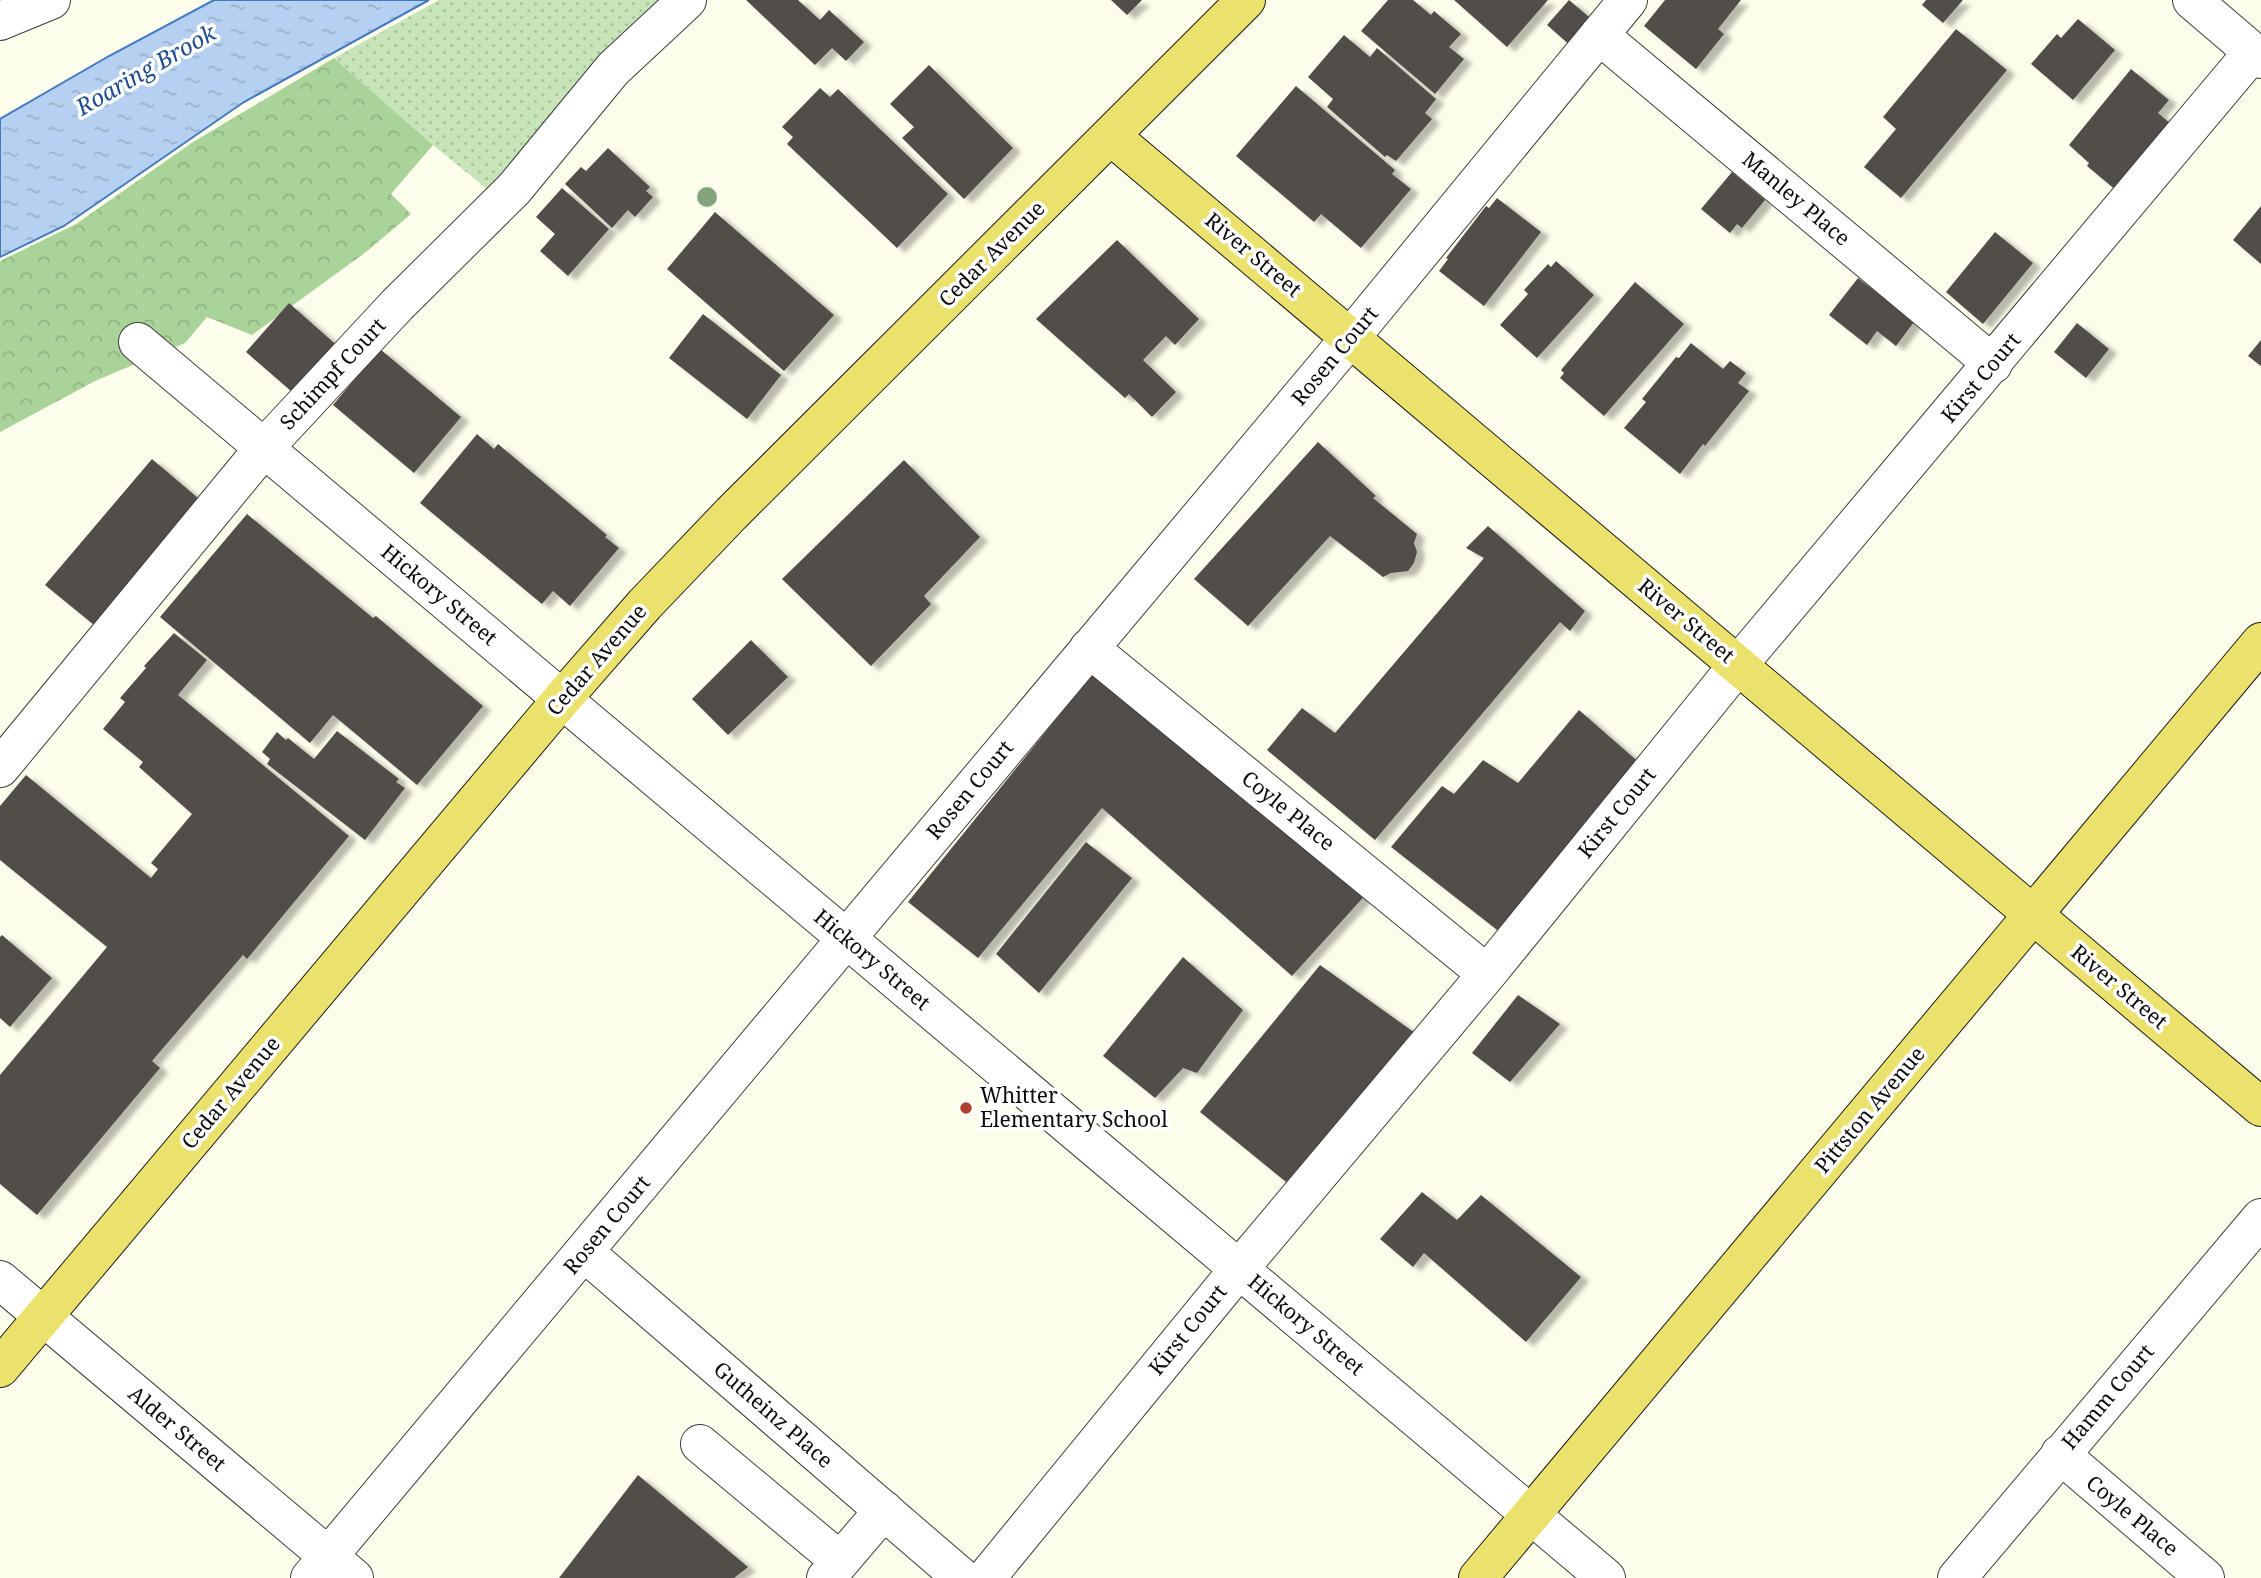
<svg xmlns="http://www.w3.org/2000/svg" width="2261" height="1578" viewBox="0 0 2261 1578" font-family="'Noto Serif',serif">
<defs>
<pattern id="grass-dots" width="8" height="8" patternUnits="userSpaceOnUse" patternTransform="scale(1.75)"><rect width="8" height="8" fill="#c8e4b9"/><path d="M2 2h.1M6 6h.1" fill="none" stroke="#aac29e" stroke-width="1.8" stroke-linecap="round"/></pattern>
<pattern id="forest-crowns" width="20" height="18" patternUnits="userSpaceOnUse" patternTransform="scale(1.75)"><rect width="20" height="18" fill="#aad399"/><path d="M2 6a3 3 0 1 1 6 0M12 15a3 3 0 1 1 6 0" fill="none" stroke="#91b482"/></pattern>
<pattern id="water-ripples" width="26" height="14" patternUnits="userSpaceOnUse" patternTransform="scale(1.75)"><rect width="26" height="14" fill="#b5d0f0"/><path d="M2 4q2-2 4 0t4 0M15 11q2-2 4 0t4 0" fill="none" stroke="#9ab1cc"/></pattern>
<filter id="shadow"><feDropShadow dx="8" dy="4.5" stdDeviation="2" flood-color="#0004"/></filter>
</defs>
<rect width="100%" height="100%" fill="#fdfdeb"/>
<path fill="url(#grass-dots)" d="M 439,0 L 664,0 L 492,193 L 433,145 L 334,58 Z"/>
<path fill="url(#forest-crowns)" d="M 334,58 L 433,145 L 391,194 L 411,214 L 366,252 L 252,335 L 207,317 L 185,343 L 95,381 L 0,432 L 0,261 L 76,224 L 193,142 Z"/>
<path fill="url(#water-ripples)" stroke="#4379c0" stroke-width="2" d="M 214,0 L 429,0 L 244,102 L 64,226 L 0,257 L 0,119 L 109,56 Z"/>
<path fill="#534e49" filter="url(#shadow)" d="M 746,0 L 798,0 L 820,20 L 829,10 L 864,42 L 846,61 L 832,48 L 815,65 Z
M 1111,0 L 1142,0 L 1127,15 Z
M 1388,0 L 1413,0 L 1431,15 L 1434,11 L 1461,34 L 1449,47 L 1464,59 L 1435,94 L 1361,31 Z
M 1454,0 L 1548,0 L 1507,47 Z
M 1569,0 L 1595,22 L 1572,47 L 1547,25 Z
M 1665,0 L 1741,0 L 1718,29 L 1724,34 L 1696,69 L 1644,26 Z
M 1926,0 L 1963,0 L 1943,23 L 1922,5 Z
M 2078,19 L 2115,50 L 2073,100 L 2031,64 L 2057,34 L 2061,38 Z
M 1956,29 L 2007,70 L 1901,198 L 1864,167 L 1896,129 L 1883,117 Z
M 1344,35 L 1370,57 L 1377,48 L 1436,99 L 1425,113 L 1432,119 L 1396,161 L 1387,155 L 1385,157 L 1327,107 L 1333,99 L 1308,77 Z
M 929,65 L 1013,148 L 964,199 L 902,138 L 914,127 L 890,104 Z
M 2131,69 L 2169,100 L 2158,113 L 2178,130 L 2123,196 L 2087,166 L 2089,163 L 2069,145 Z
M 1296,86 L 1395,170 L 1392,174 L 1411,189 L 1361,248 L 1321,214 L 1314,222 L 1236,156 Z
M 820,88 L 830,97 L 838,89 L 948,194 L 897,248 L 787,144 L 793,137 L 782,127 Z
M 608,148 L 650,187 L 646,191 L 653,197 L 635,217 L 628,210 L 612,228 L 565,184 L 581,167 L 586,171 Z
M 1732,172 L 1765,200 L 1742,228 L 1737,224 L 1730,233 L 1701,209 Z
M 562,188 L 609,229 L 568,276 L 540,251 L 555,234 L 536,217 Z
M 1497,198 L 1541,232 L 1484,306 L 1439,271 L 1448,259 L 1446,258 L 1486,206 L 1489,208 Z
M 2261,206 L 2261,264 L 2233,240 Z
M 715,212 L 834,315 L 784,371 L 667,269 Z
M 1995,232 L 2033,263 L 1983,324 L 1946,292 Z
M 1117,240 L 1199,319 L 1175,345 L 1166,336 L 1143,360 L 1176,392 L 1152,417 L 1129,394 L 1125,398 L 1036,319 Z
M 1556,261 L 1594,295 L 1537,358 L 1500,325 L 1528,294 L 1524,290 L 1548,264 L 1551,267 Z
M 1858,278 L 1914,322 L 1896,346 L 1877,331 L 1867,345 L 1829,315 Z
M 1635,282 L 1684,324 L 1604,416 L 1560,378 L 1564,373 L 1561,370 Z
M 289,303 L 341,349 L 299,398 L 246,352 Z
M 703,314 L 781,375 L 747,419 L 669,358 Z
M 2077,323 L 2109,349 L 2086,378 L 2054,352 Z
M 2261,340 L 2261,366 L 2248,356 Z
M 1691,343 L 1723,369 L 1730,361 L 1746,373 L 1738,383 L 1749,391 L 1705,446 L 1703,444 L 1680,474 L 1624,428 L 1646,402 L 1642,399 L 1676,357 L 1679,358 Z
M 380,349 L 461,417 L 414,473 L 333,405 Z
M 477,434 L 494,449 L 498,444 L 607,535 L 605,537 L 619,548 L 570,606 L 553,591 L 542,604 L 420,503 Z
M 1318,442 L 1376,496 L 1373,498 L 1417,534 L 1414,543 L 1417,552 L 1414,563 L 1408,571 L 1391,573 L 1383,577 L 1330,536 L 1248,626 L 1194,579 Z
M 152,459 L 211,509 L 105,634 L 45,585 Z
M 904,460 L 980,537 L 924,596 L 931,604 L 871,666 L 782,579 Z
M 247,514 L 373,618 L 376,616 L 483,706 L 417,785 L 333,715 L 310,743 L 160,617 Z
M 1488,526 L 1585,611 L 1570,631 L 1560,622 L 1375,840 L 1267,750 L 1302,708 L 1335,733 L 1484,558 L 1466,548 Z
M 174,633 L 207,660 L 178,695 L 349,836 L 247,959 L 243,955 L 152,1061 L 160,1068 L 37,1215 L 0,1184 L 0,1075 L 107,947 L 0,860 L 0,806 L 26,775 L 151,878 L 158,869 L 151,863 L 192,814 L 139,767 L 143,762 L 103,729 L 125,702 L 120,698 L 146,668 L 144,666 Z
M 751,640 L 788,677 L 728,735 L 692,699 Z
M 1095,671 L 1370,890 L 1292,976 L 1102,808 L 978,958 L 908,902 Z
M 1579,710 L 1642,765 L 1501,933 L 1391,847 L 1442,786 L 1454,794 L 1483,760 L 1518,783 Z
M 337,731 L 399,779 L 396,782 L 405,788 L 365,840 L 267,764 L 270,759 L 262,752 L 277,732 L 286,740 L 288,738 L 314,759 Z
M 1086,842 L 1132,878 L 1039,993 L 996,954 Z
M 2,935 L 52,978 L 10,1027 L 0,1018 L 0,937 Z
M 1183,957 L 1243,1010 L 1197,1073 L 1183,1068 L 1155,1098 L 1103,1056 Z
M 1320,965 L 1415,1033 L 1286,1182 L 1200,1112 Z
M 1518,995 L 1560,1024 L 1510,1082 L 1472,1053 Z
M 1422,1192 L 1457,1220 L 1481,1195 L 1581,1277 L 1526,1342 L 1424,1253 L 1413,1267 L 1380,1239 Z
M 638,1475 L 748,1567 L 734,1578 L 559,1578 Z"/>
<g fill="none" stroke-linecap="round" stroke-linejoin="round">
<defs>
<path id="minor" d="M 2192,0 L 2261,59
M 0,21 L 51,0
M 1599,35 L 1993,364
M 138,342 L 1606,1578
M 1089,648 L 1487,974
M 0,768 L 264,448 L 397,305 L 514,189 L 613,69 L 687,0
M 584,1252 L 962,1578
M 0,1280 L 354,1578
M 700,1444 L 840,1561
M 2060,1454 L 2205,1578
M 310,1578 L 1350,338 L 1628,0
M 826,1578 L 884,1510
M 986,1578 L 1239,1269 L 1487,974 L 1738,665 L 2253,52
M 1957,1578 L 2261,1218"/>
<path id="major" d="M 1111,136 L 2261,1107
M 0,1368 L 562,699 L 645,604 L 731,514 L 1246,0
M 1478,1578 L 2261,642"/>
</defs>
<use href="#minor" stroke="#3e3e3e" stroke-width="40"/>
<use href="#major" stroke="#1c1c1c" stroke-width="40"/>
<use href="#minor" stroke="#fff" stroke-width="38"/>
<use href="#major" stroke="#ebe26d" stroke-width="38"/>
</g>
<circle fill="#86a47c" cx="707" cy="197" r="10"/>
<circle fill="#ad4031" stroke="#fff" stroke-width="2.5" cx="966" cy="1108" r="7"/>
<g text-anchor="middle" stroke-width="7" stroke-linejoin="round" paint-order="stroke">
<g font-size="21" fill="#0b0b0b" stroke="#fff">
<text transform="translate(1796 199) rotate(40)" y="7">Manley Place</text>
<text transform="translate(992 254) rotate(-45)" y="7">Cedar Avenue</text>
<text transform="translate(1253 255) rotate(40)" y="7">River Street</text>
<text transform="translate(1335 356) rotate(-50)" y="7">Rosen Court</text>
<text transform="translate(333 374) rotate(-47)" y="7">Schimpf Court</text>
<text transform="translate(1981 378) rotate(-50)" y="7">Kirst Court</text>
<text transform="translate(439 595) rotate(40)" y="7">Hickory Street</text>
<text transform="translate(1686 621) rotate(40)" y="7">River Street</text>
<text transform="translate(597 660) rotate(-49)" y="7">Cedar Avenue</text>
<text transform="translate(970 790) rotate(-50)" y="7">Rosen Court</text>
<text transform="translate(1288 811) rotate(39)" y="7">Coyle Place</text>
<text transform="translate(1617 813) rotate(-51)" y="7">Kirst Court</text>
<text transform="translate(872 960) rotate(40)" y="7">Hickory Street</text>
<text transform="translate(2119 987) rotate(40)" y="7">River Street</text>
<text transform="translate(231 1093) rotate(-50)" y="7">Cedar Avenue</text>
<text transform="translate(1870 1110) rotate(-50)" y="7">Pittston Avenue</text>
<text transform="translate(607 1225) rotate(-50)" y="7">Rosen Court</text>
<text transform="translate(1306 1325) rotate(40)" y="7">Hickory Street</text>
<text transform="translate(1188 1330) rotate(-51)" y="7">Kirst Court</text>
<text transform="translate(2108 1397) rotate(-50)" y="7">Hamm Court</text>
<text transform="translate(773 1415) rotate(41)" y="7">Gutheinz Place</text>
<text transform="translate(177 1429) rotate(40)" y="7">Alder Street</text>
<text transform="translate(2132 1516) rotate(40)" y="7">Coyle Place</text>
</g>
<g font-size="21" fill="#0b0b0b" stroke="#fff" text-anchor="start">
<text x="980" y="1103">Whitter<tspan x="980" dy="24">Elementary School</tspan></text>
</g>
<g font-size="23" font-style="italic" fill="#214d90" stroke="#fff">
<text transform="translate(146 70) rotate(-30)" y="8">Roaring Brook</text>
</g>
</g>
</svg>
